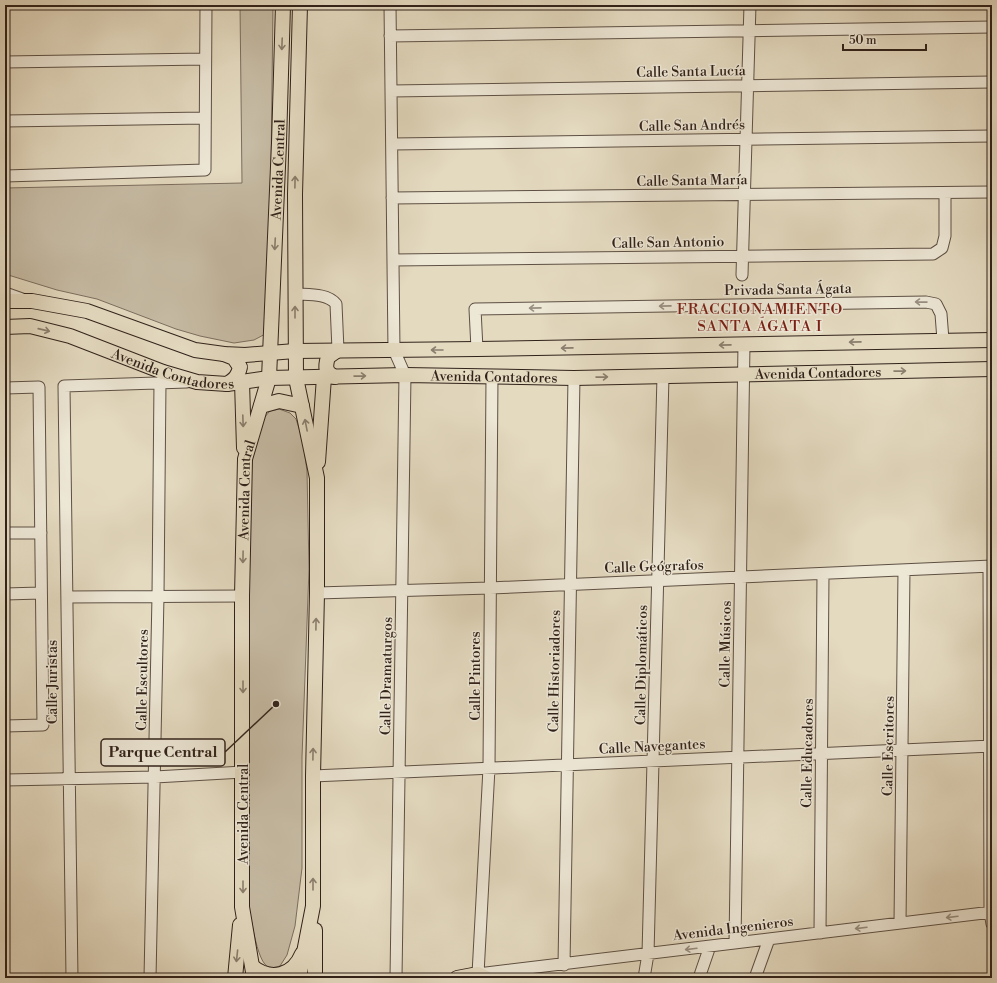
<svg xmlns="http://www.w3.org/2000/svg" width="997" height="983" viewBox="0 0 997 983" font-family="'Libre Bodoni',serif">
<rect width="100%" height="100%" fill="#e4dac0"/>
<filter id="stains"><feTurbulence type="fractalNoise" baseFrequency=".005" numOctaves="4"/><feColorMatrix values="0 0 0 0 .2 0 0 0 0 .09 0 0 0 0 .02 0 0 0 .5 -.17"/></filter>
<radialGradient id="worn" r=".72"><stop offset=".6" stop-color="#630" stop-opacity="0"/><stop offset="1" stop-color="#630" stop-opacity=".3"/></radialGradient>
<path fill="#c6bba4" stroke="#7c6e5f" d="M 240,5 L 273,5 L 269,332 L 254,340 L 234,343 L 200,336 L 176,329 L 97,299 L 57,290 L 5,274 L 5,188 L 242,183 Z
M 279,409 L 290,413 L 296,419 L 303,441 L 307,471 L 309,569 L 302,757 L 302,868 L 295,926 L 287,955 L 280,966 C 276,967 271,969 267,966 C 255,959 248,898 245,883 L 251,464 L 263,419 L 270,411 Z"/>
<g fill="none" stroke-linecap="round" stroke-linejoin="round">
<defs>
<path id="minor" d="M 390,5 L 394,350 L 405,375 L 396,978
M 390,36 L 992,27
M 5,62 L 205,59
M 391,91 L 992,82
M 5,121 L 205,118
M 392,144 L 992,136
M 5,176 L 205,170 L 206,5
M 392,198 L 992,192
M 393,260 L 933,254 L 942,248 L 945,236 L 945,193
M 742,275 L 750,5
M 5,293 L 22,299
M 295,294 C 308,295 327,293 336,304 L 338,350
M 477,349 L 475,309 L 926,302 L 936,304 L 941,314 L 943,340
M 492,377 L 489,768 L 478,974 L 992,912
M 5,388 L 39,387 L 43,725 L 5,726
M 5,533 L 41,533
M 989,566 L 990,912 L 992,924
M 317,593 L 490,588 L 992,566
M 5,594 L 41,593
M 67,597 L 242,596
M 313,776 L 992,746
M 5,780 L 155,777 L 243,772
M 900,923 L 904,570
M 820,933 L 823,574
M 735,943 L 744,344
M 564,965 L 574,378
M 72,978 L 64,386 L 187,382
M 150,978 L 158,596 L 160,382
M 644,978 L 648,954 L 663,376
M 699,978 L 710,946
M 755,978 L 769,939"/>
<g id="major">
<path d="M 5,301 L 32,301 L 87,311 L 195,350 L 224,354 L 245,355 L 295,351 L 477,349 L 992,340"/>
<path id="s1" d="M 5,327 L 30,326 L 70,336 L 163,372 L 197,382 L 227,384 L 269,378 L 405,375 L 574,378 L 992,369"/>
<path d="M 224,354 L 234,358 L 240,367 C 238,376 235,379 227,384"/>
<path d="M 335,377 C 325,372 325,367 328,357 L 338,350"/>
<path d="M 242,382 L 244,448"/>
<path d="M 261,406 L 279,401 L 302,406"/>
<path d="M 318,462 L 324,377"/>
<path d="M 315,930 L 315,978"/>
<path d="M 253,967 C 271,981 293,976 302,954"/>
<path d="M 235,978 L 240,925"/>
<path id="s2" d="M 254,978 L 242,907 L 242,596 L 245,459 L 269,378 L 279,143 L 283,5"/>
<path d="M 299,978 L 313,906 L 313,776 L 317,593 L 317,478 L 296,378 L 295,194 L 300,5"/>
<path d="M 457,978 L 478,974 L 486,978"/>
</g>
</defs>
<use href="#minor" stroke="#5e5044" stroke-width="13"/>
<use href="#major" stroke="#31221a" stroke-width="16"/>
<use href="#minor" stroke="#ede7d6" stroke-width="11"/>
<use href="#major" stroke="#e4dac0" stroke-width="14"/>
</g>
<defs><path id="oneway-shaft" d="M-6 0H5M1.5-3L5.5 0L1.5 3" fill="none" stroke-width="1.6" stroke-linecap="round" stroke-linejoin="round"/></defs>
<g stroke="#8a7e6d">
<use href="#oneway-shaft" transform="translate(282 44) rotate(92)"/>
<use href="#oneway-shaft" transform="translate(295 182) rotate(-89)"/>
<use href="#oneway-shaft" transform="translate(275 244) rotate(93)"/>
<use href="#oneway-shaft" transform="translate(295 312) rotate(-90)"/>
<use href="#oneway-shaft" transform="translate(44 330) rotate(13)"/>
<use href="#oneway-shaft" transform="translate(855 342) rotate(179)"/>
<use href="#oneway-shaft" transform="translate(725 345) rotate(179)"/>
<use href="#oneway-shaft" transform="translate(567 348) rotate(179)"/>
<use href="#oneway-shaft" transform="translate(437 350) rotate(180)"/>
<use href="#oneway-shaft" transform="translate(900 371) rotate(-1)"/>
<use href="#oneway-shaft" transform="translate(360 376) rotate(-1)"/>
<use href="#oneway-shaft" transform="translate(602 377) rotate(-1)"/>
<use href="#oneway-shaft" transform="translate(243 421) rotate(88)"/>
<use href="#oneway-shaft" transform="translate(306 425) rotate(-101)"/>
<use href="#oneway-shaft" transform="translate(243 557) rotate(91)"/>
<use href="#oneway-shaft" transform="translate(316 624) rotate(-89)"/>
<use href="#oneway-shaft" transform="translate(243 687) rotate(90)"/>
<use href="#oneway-shaft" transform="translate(313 754) rotate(-89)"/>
<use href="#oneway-shaft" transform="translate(313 884) rotate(-90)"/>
<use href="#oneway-shaft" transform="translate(243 887) rotate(90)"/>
<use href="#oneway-shaft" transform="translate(237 956) rotate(96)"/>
</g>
<g stroke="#988e81">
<use href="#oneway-shaft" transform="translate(921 302) rotate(-179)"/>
<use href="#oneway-shaft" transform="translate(665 306) rotate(179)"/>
<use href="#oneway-shaft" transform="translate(535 308) rotate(179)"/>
<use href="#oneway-shaft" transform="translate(952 917) rotate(173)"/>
<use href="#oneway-shaft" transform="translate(861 928) rotate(173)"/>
<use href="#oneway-shaft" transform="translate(691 949) rotate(173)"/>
</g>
<g text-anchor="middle" stroke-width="3" stroke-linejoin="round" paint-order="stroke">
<g font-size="14" fill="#31221a" stroke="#ede7d6">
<text transform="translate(691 71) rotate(-1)" y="5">Calle Santa Lucía</text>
<text transform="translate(692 125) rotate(-1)" y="5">Calle San Andrés</text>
<text dy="5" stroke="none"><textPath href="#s2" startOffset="813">Avenida Central</textPath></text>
<text transform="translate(692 180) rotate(-1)" y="5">Calle Santa María</text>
<text transform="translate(668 242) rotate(-1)" y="5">Calle San Antonio</text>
<text transform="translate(788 289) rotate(-1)" y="5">Privada Santa Ágata</text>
<text dy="5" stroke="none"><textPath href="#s1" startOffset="175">Avenida Contadores</textPath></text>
<text dy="5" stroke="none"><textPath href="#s1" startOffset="823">Avenida Contadores</textPath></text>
<text dy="5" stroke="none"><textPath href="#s1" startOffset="499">Avenida Contadores</textPath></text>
<text dy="5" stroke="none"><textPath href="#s2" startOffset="489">Avenida Central</textPath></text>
<text transform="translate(654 566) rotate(-2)" y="5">Calle Geógrafos</text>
<text transform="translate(725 644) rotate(-89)" y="5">Calle Músicos</text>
<text transform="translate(641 665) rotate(-89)" y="5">Calle Diplomáticos</text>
<text transform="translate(554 671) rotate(-89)" y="5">Calle Historiadores</text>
<text transform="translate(386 676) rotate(-89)" y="5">Calle Dramaturgos</text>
<text transform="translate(475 676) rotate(-90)" y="5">Calle Pintores</text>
<text transform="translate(142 680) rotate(-89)" y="5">Calle Escultores</text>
<text transform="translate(52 682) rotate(-90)" y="5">Calle Juristas</text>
<text transform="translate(652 746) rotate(-3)" y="5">Calle Navegantes</text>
<text transform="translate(888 746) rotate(-89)" y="5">Calle Escritores</text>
<text transform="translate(807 753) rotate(-89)" y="5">Calle Educadores</text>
<text transform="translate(243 814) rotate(-90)" y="5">Avenida Central</text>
<text transform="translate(733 928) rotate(-7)" y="5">Avenida Ingenieros</text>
</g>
<g font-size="15" letter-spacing="1" fill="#7a1f14" stroke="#ede7d6">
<text x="760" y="314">FRACCIONAMIENTO<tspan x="760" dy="17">SANTA ÁGATA I</tspan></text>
</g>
</g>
<path fill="none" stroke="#31221a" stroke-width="1.5" d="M276 704L225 752"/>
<circle fill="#31221a" stroke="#ede7d6" stroke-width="1.5" cx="276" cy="704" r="4"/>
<rect fill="#ede7d6" stroke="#31221a" stroke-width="1.5" x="101" y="739" width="124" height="27" rx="4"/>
<g font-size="15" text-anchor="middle" font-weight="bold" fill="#31221a">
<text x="163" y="757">Parque Central</text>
</g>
<rect width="997" height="983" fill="none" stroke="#e4dac0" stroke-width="20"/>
<rect x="6" y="6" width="985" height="971" fill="none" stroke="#31221a" stroke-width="2"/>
<rect x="10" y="10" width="977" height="963" fill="none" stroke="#31221a"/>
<path d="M843 44v6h83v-6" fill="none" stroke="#31221a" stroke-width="2"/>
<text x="849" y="44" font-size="12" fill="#31221a" stroke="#ede7d6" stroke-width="3" paint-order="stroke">50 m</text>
<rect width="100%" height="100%" filter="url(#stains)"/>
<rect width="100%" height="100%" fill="url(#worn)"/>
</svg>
